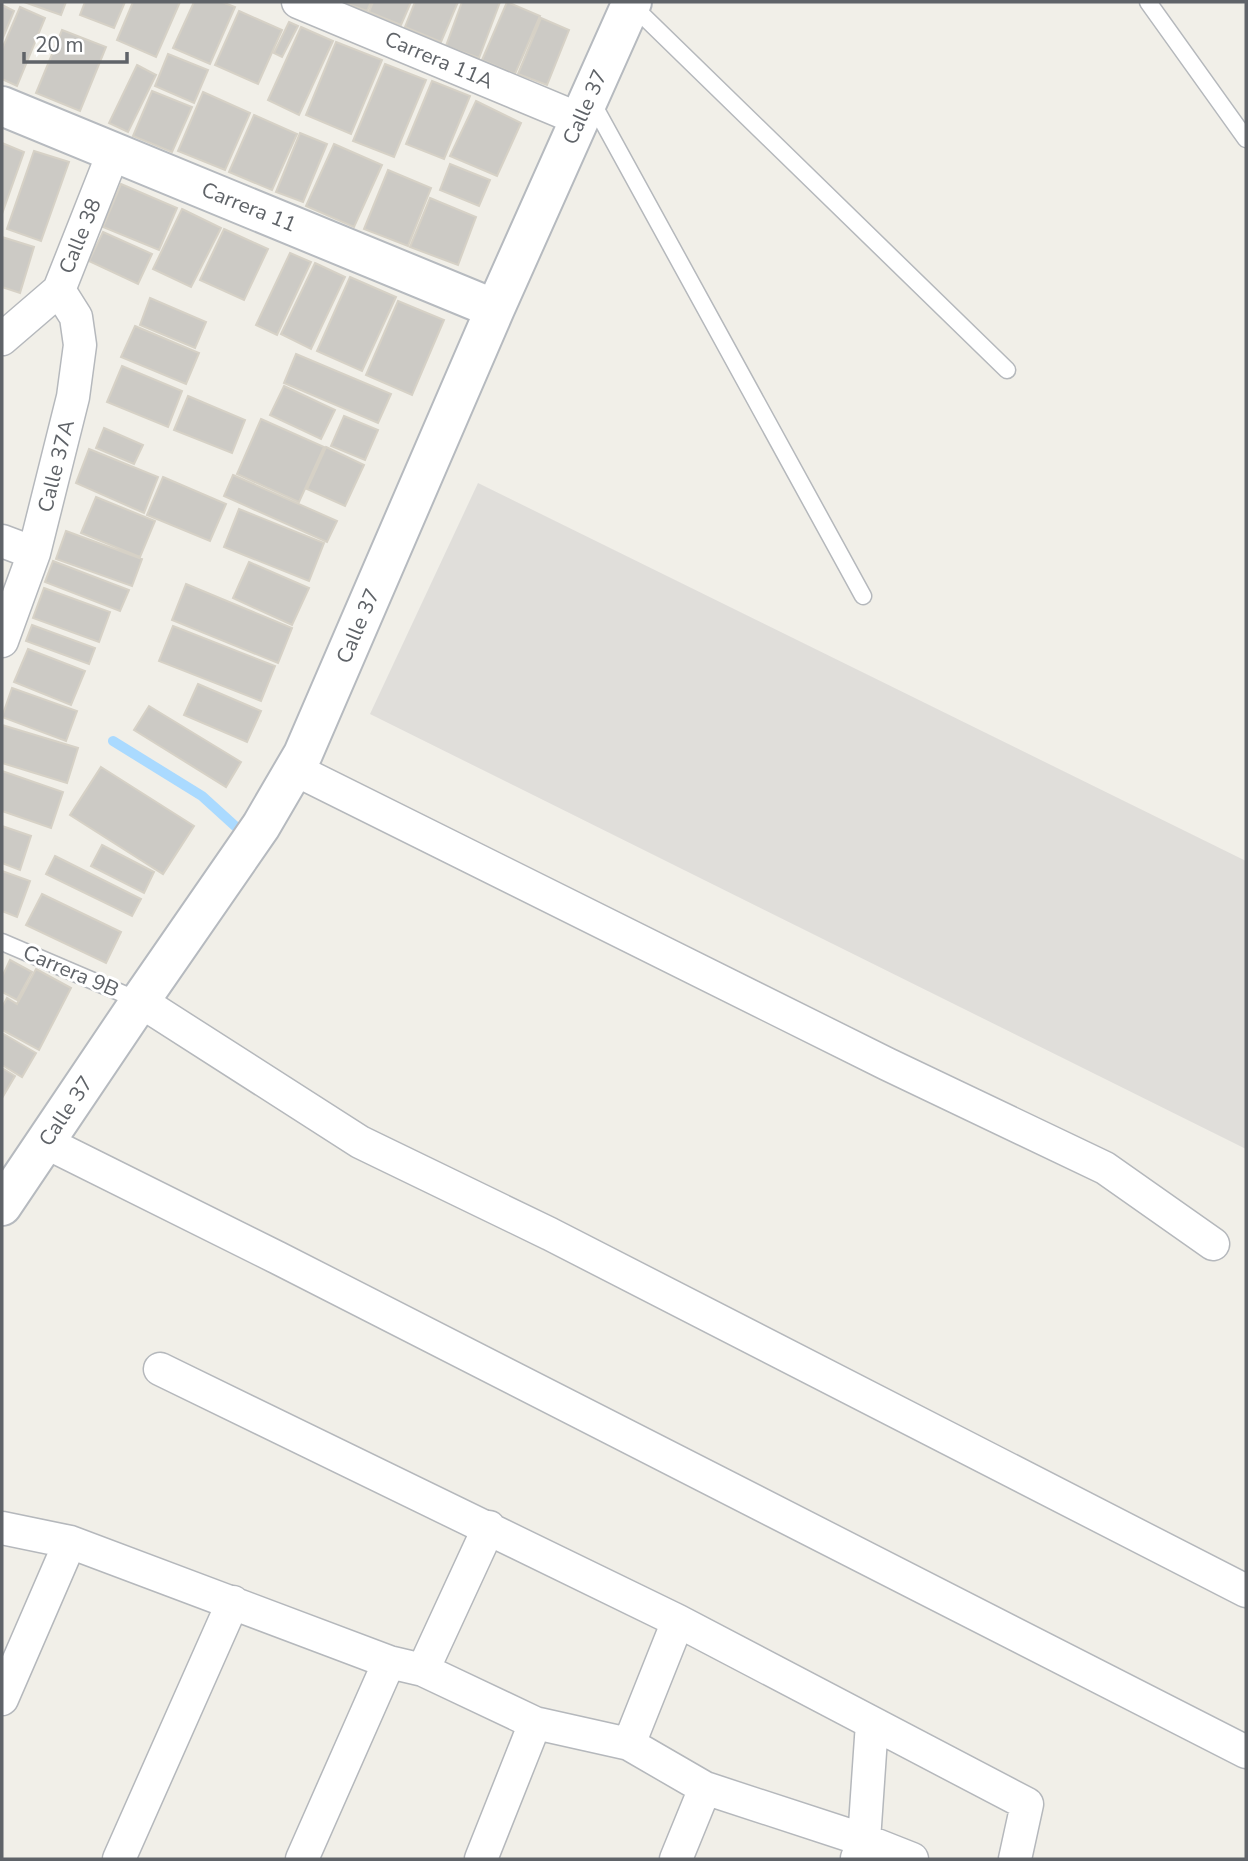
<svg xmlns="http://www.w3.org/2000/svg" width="1248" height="1861" viewBox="0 0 1248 1861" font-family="'Nunito Sans',sans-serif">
<rect width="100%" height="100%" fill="#f1efe8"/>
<path fill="#e0deda" d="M 478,483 L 1246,861 L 1246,1149 L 370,714 Z"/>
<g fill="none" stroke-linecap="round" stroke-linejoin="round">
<path stroke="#aadaff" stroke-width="10" d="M 113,741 L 202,796 L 235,826"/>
</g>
<path fill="#cccac5" stroke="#d6d1c6" stroke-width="2" d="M 24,2 L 66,2 L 61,15 Z
M 85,2 L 125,2 L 114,28 L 80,15 Z
M 133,2 L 180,2 L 156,57 L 117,40 Z
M 194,2 L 222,2 L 235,7 L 210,64 L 173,48 Z
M 342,2 L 371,2 L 367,11 Z
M 373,2 L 411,2 L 401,25 L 369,12 Z
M 415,2 L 458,2 L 441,42 L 405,27 Z
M 462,2 L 500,2 L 479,58 L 446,46 Z
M 507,2 L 540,16 L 515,74 L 482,60 Z
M 2,5 L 14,11 L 2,40 Z
M 20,7 L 45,18 L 17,86 L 2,79 L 2,49 Z
M 239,11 L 282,30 L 258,84 L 215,65 Z
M 541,18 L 569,30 L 547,85 L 518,74 Z
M 289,22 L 298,26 L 282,57 L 274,53 Z
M 301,27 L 333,41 L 299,115 L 268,100 Z
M 62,30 L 106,47 L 80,111 L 36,93 Z
M 336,42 L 382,60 L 351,134 L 306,115 Z
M 168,54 L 208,70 L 194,103 L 155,86 Z
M 385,64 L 426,80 L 394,157 L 353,141 Z
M 137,65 L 156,75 L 128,132 L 109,123 Z
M 432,81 L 470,96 L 444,159 L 406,144 Z
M 152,91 L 192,107 L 172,152 L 133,136 Z
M 203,92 L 250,113 L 225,170 L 178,151 Z
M 476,101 L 521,123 L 497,176 L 450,156 Z
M 254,115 L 297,134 L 272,190 L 229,172 Z
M 300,133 L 327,144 L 303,202 L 276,192 Z
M 2,143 L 24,152 L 2,214 Z
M 334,144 L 382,165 L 354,227 L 306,206 Z
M 34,151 L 69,162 L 41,241 L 7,229 Z
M 450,164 L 490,180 L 479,206 L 440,190 Z
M 388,170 L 431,188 L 408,246 L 364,229 Z
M 121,184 L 177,208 L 159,250 L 103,227 Z
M 430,198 L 476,217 L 458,265 L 410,247 Z
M 182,209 L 221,228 L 191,287 L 153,269 Z
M 224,229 L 268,249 L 244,300 L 200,280 Z
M 103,232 L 152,254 L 138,284 L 89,261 Z
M 2,237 L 34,247 L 20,293 L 2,287 Z
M 290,253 L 311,262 L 277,335 L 256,325 Z
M 315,263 L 345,277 L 311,349 L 281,334 Z
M 350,277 L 396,297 L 362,371 L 317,351 Z
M 150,298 L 206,322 L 195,348 L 140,325 Z
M 398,301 L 444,320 L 412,395 L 366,375 Z
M 135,326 L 199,353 L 186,384 L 121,357 Z
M 296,354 L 391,394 L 378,423 L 284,383 Z
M 122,366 L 182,391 L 168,427 L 107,402 Z
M 284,386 L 335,410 L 321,439 L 270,415 Z
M 188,396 L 245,420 L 232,453 L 174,430 Z
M 344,416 L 378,430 L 365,460 L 331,446 Z
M 261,419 L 324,447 L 299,502 L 237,474 Z
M 104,428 L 143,445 L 134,464 L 96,448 Z
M 326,447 L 364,465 L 345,506 L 307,489 Z
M 89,449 L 158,477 L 144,513 L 76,483 Z
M 233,475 L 337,521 L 327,542 L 224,496 Z
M 163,477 L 226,504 L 210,541 L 147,515 Z
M 96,497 L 155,521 L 140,557 L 81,533 Z
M 239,509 L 324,543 L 309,581 L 224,547 Z
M 66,531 L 142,559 L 132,586 L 56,559 Z
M 53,561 L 129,590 L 120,611 L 45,582 Z
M 249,562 L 309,588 L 292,625 L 233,598 Z
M 186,584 L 292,628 L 278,663 L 172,620 Z
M 44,588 L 110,612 L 99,642 L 33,618 Z
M 32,625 L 95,648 L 89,664 L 26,641 Z
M 173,626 L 275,666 L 261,701 L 159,661 Z
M 28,649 L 85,671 L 71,705 L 14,682 Z
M 198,684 L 261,711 L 247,742 L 184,715 Z
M 12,688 L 77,711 L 66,741 L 2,717 Z
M 149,706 L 241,762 L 226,787 L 134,730 Z
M 2,725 L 78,748 L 67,783 L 2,763 Z
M 101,767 L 194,826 L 163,874 L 70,815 Z
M 2,771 L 63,792 L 51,828 L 2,811 Z
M 2,826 L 31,836 L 20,870 L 2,863 Z
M 102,845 L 154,872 L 144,893 L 91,866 Z
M 55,856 L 141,899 L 132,916 L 46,874 Z
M 2,871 L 30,881 L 17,917 L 2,911 Z
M 42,894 L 121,932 L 106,963 L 26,925 Z
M 10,960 L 32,972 L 17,1000 L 2,992 L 2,977 Z
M 36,969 L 71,988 L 39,1050 L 2,1030 L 2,1007 L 7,998 L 17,1004 Z
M 2,1033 L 36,1053 L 22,1077 L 2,1065 Z
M 2,1068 L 15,1076 L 2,1098 Z"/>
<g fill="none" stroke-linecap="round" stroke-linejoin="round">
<defs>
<path id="lane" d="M 1148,2 L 1246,139
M 631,4 L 1007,370
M 592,102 L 863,596
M 2,942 L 140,1001"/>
<path id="street" d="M 298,2 L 579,119
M 2,339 L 59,290 L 114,151
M 2,541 L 34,553
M 2,641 L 34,553 L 73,397 L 80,345 L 76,317 L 59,290
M 294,769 L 887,1064 L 1105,1168 L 1213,1244
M 140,1001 L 360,1142 L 550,1234 L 1246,1591
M 45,1142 L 278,1258 L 1246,1752
M 160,1369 L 678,1621 L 1027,1804 L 1015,1859
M 2,1528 L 70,1542 L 389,1662 L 423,1670 L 535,1723 L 629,1744 L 705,1788 L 864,1840 L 912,1859
M 423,1670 L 489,1527
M 2,1699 L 70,1542
M 629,1744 L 678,1621
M 857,1858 L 864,1840 L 872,1723
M 119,1859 L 233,1602
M 302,1859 L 389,1662
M 481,1859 L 535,1723
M 676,1859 L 705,1788"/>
<path id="secondary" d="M 2,106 L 495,309
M 2,1206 L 140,1001 L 261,826 L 303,754 L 495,309 L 632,2"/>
</defs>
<use href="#lane" stroke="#b5b8bc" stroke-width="19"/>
<use href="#street" stroke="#b5b8bc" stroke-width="35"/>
<use href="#secondary" stroke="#b6babf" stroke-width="42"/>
<use href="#lane" stroke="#fff" stroke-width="16"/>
<use href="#street" stroke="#fff" stroke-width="32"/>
<use href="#secondary" stroke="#fff" stroke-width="38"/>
</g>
<g text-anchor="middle" stroke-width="6" stroke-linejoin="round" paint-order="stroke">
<g font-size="21" fill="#5f6368" stroke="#fff">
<text transform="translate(439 60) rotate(23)" y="7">Carrera 11A</text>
<text transform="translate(585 107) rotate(-66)" y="7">Calle 37</text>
<text transform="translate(249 207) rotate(22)" y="7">Carrera 11</text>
<text transform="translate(80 236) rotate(-68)" y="7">Calle 38</text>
<text transform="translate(56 466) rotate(-76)" y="7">Calle 37A</text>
<text transform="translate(358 626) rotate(-67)" y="7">Calle 37</text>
<text transform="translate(71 971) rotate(23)" y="7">Carrera 9B</text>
<text transform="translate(66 1111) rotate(-56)" y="7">Calle 37</text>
</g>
</g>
<rect width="1248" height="1861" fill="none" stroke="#5f6368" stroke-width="7"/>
<path d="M24 52v10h103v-10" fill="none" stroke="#5f6368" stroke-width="3.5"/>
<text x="35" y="52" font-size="21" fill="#5f6368" stroke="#ffffff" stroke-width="5" paint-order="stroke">20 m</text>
</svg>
